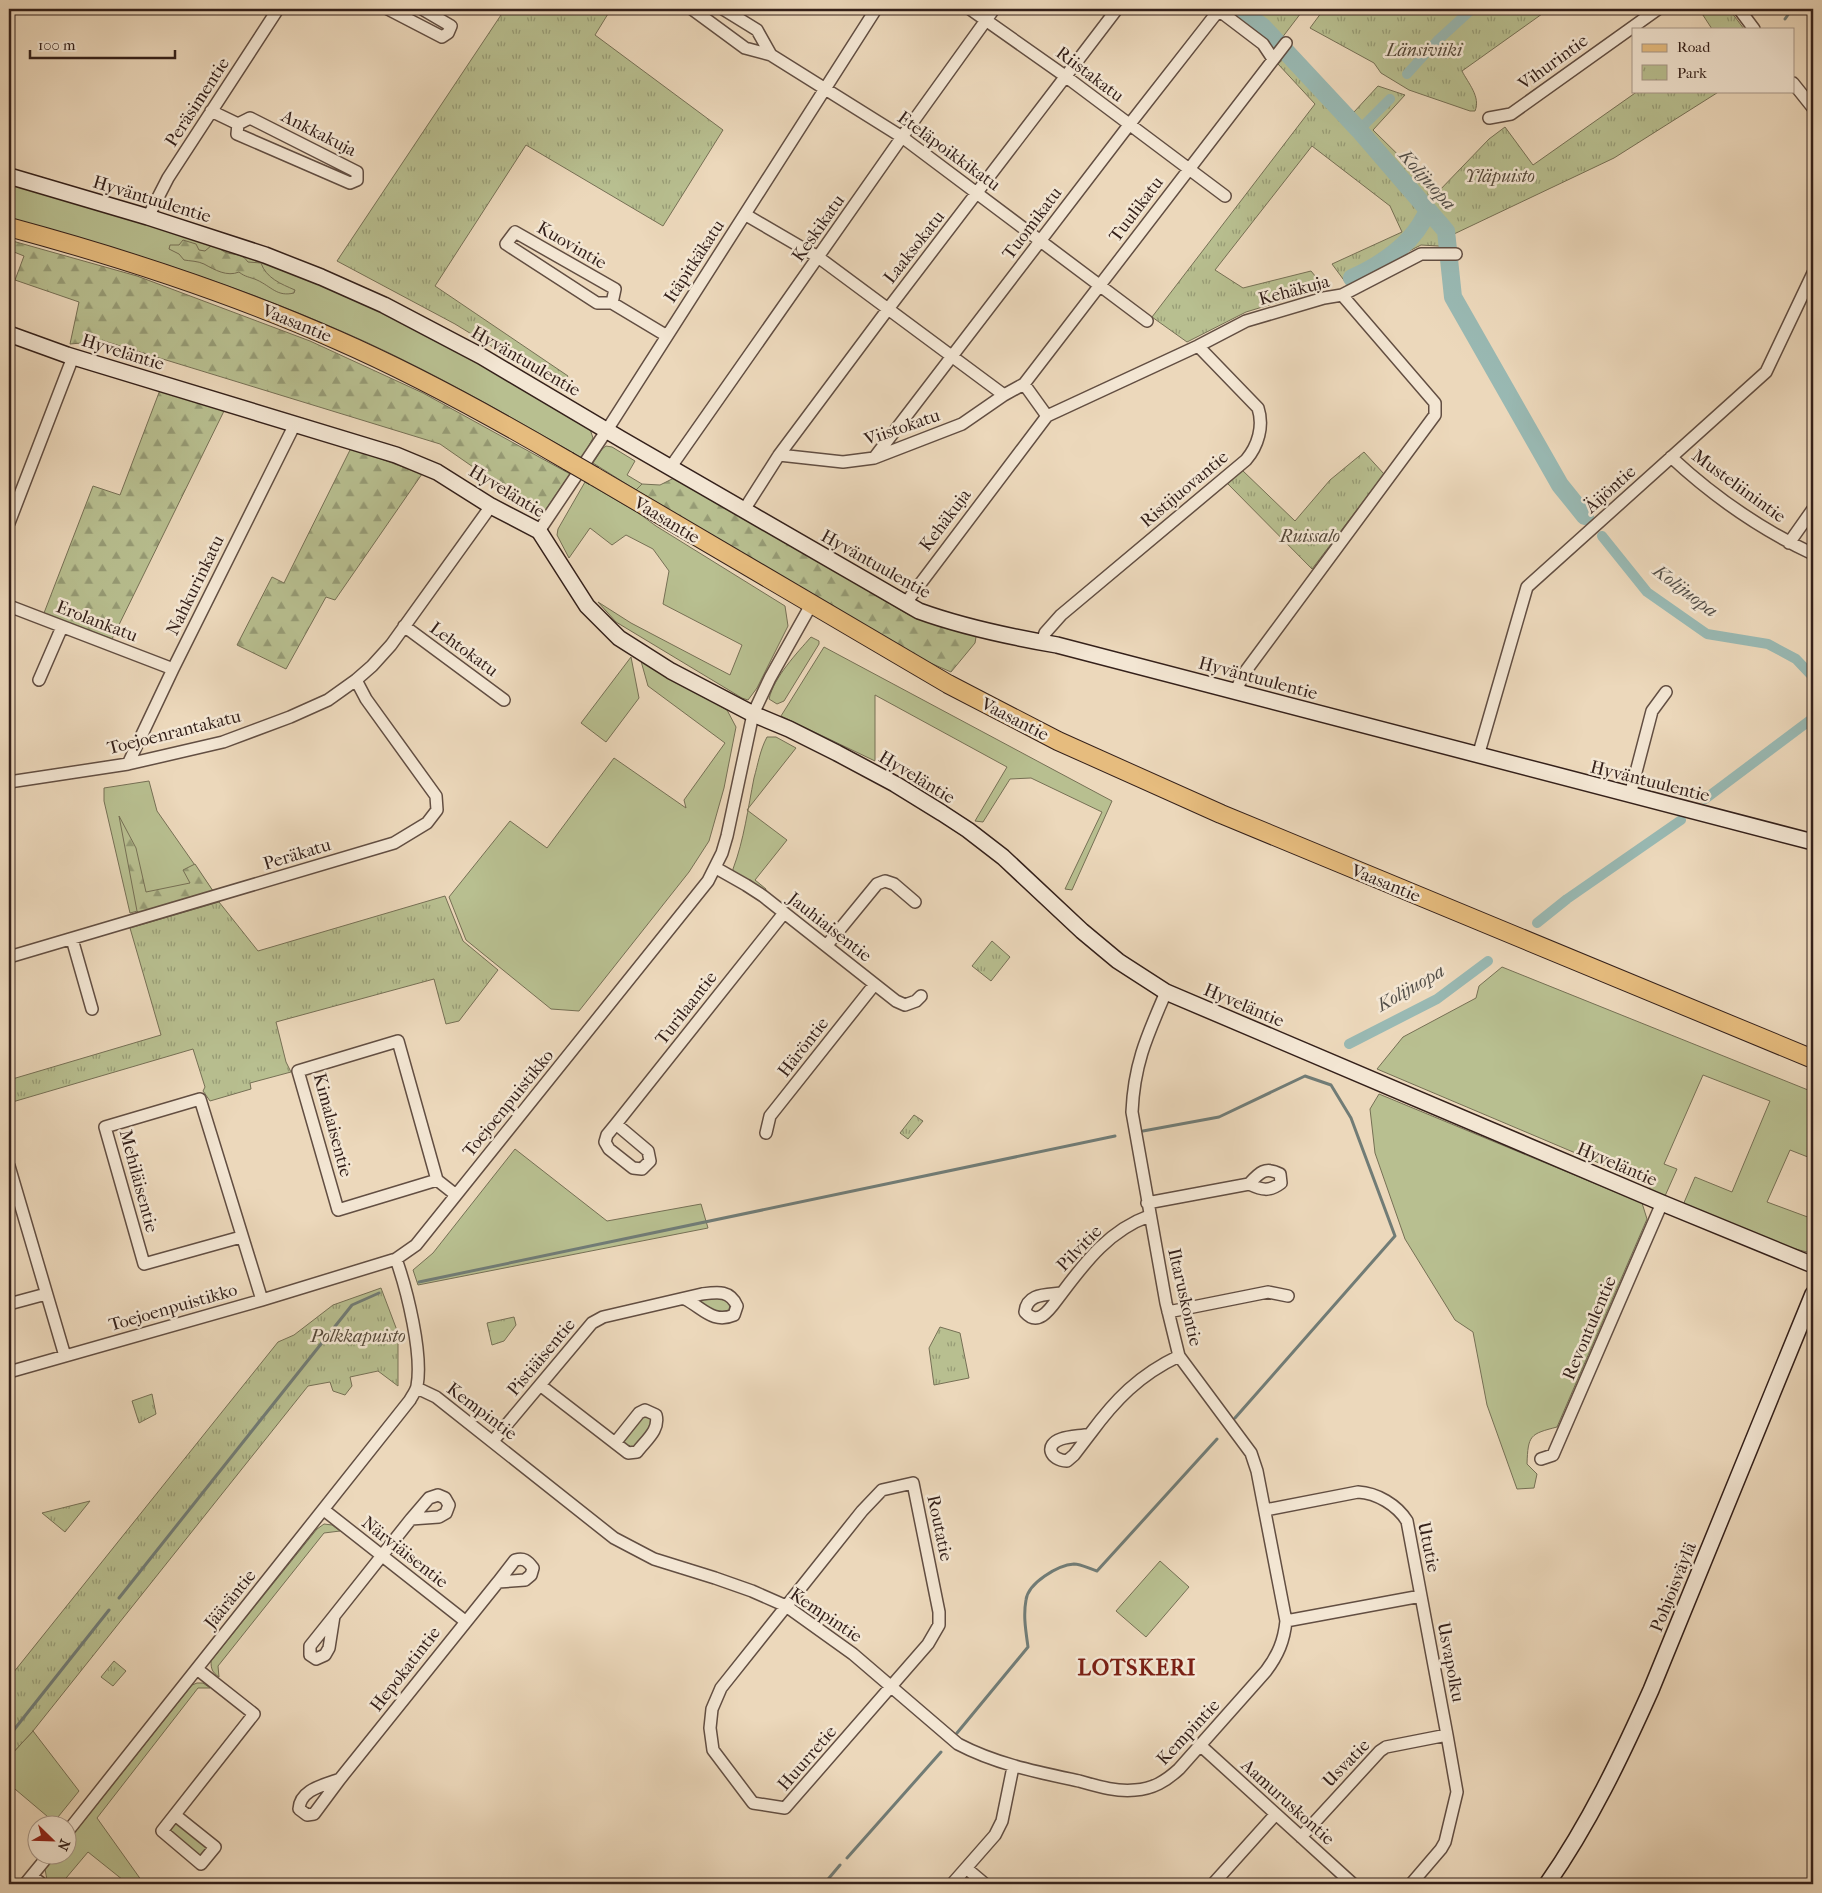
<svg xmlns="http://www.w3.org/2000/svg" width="1822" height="1893" viewBox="0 0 1822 1893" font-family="'IM FELL French Canon',serif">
<defs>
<pattern id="forest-firs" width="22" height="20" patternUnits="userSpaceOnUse" patternTransform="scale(1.25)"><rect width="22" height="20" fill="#b8bf90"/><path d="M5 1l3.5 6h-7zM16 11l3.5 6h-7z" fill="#969b75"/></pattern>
<pattern id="park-tufts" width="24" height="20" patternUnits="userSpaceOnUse" patternTransform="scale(1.25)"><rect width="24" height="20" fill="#b8bf90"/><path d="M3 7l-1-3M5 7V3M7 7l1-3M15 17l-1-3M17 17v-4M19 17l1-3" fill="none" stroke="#969b75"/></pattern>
</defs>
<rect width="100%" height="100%" fill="#ecd8bb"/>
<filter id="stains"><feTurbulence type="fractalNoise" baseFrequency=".004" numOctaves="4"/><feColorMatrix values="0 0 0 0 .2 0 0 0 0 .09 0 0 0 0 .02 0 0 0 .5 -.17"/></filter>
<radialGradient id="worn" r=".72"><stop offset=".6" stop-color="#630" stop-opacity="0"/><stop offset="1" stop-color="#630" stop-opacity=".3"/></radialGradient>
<path fill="#b8bf90" stroke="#767055" d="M 9,183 L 192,236 L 316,282 L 416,328 L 471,358 L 590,429 L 593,438 L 582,458 C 511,417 440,376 366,342 C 251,290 131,251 9,218 Z
M 606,446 L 612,447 L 635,461 L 627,475 L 642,484 L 636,490 L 593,463 L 602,449 Z
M 585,482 L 637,512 L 656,526 L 785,606 L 788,626 L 757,688 L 748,700 L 742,698 L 616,622 L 598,602 L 631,623 L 730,675 L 742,645 L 663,604 L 669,571 L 653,549 L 626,535 L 612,545 L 590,528 L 569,558 L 557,535 L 558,529 Z
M 811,637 L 819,641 L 819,644 L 784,701 L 777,704 L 769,699 C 774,677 797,653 811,637 Z
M 824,647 L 1112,801 L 1072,890 L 1065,889 L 1102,812 L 1031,778 L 1010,779 L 983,822 L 975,821 L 1007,767 L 875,695 L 875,761 L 781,716 Z
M 631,657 L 639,698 L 606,742 L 581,723 Z
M 641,661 L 727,710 L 736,727 L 724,788 L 709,841 L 689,872 L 579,1011 L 551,1009 L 466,940 L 449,897 L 510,821 L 547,848 L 614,758 L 686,808 L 684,800 L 725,743 L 648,686 Z
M 767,737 L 776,737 L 796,748 L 747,810 L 787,840 L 755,880 L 766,889 L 765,891 L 733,871 L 733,869 C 744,840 748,808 754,778 C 758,764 760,750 767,737 Z
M 149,781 L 157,811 L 213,891 L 130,913 L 104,801 L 104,788 Z
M 1502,967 L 1813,1092 L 1813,1159 L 1790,1150 L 1767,1202 L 1813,1219 L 1813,1252 L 1811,1253 L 1784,1246 L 1683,1205 L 1695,1177 L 1732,1192 L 1770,1101 L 1703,1075 L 1664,1164 L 1677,1169 L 1665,1196 L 1649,1190 L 1651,1185 L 1377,1069 L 1403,1037 L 1476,998 L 1479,986 Z
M 1379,1094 L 1642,1203 L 1647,1219 L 1557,1427 C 1530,1434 1528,1435 1527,1464 L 1537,1474 L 1534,1488 L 1517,1489 L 1487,1405 L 1473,1332 L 1455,1320 L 1405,1239 L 1375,1153 L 1370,1109 Z
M 515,1149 L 607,1221 L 701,1204 L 708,1228 L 418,1285 L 413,1270 L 433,1253 Z
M 718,1297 L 726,1300 L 730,1304 L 729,1310 L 723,1314 L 705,1307 L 698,1300 Z
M 646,1415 L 650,1416 L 652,1426 L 636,1447 L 631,1449 L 623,1444 C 625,1434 637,1420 646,1415 Z
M 324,1524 L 332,1525 L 340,1531 L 324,1533 L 218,1666 L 219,1677 C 212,1672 211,1669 211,1661 L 317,1529 Z
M 1160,1561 L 1189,1587 L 1146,1637 L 1116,1611 Z
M 197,1683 L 203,1683 L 210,1688 L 198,1688 L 97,1818 L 144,1884 L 128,1884 L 88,1852 L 61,1884 L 53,1884 L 47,1880 L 45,1869 L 56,1856 L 68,1856 L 68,1841 L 192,1685 Z
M 33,1731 L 79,1791 L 54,1822 L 9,1784 L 9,1757 Z
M 176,1823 L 181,1825 L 206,1845 L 207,1848 L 202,1856 L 199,1856 L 171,1834 L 172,1826 Z"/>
<path fill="url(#forest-firs)" stroke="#767055" d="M 9,240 L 137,276 L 310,341 L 423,393 L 570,474 L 542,515 L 440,444 L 104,341 L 70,344 L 79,302 L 15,280 L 24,256 L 9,250 Z
M 183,240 L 196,244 L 199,250 L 205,251 L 212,245 L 218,246 C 226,259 240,249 248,262 L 261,263 C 266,278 281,284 295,290 L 294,293 C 277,297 272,287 257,280 C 250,277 245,277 239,272 C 227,277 215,270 204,264 C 198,261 190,261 184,260 L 179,254 L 169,249 L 170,245 L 179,245 Z
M 160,390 L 225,409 L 112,639 L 44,613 L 93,486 L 120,495 Z
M 351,448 L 422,474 L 335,600 L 326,597 L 286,669 L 237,645 L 272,577 L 284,583 Z
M 676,477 L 909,615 L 973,633 L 976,637 L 975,643 L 951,672 L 919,658 L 636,490 L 642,484 L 660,485 Z
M 119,816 L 136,848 L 146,892 L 190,883 L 183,870 L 195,864 L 213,891 L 210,914 L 155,931 L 137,911 Z"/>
<path fill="url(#park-tufts)" stroke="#767055" d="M 505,9 L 611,9 L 595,35 L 723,130 L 663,226 L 526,145 L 435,286 L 568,376 L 560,388 L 455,324 L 337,261 Z
M 1229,9 L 1304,9 L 1275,47 L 1269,40 Z
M 1324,9 L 1549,9 L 1462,71 C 1468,83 1481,97 1475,111 L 1470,111 L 1409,90 L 1381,73 L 1374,63 L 1310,28 Z
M 1699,9 L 1729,9 L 1744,29 L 1712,29 Z
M 1291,52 L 1354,112 L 1378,86 L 1405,95 L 1373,130 L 1437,193 L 1489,139 L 1505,127 L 1533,165 L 1638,91 L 1720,91 L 1614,158 L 1454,234 L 1455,247 L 1421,245 L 1346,283 L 1332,264 L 1402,232 L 1390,206 L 1312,146 L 1215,270 L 1243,288 L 1311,271 L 1325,288 L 1246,312 L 1187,342 L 1152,317 L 1315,104 L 1278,64 Z
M 1364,452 L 1384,474 L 1312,569 L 1227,483 L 1242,470 L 1295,521 L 1330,480 Z
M 445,896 L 463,941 L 498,970 L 459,1021 L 446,1024 L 434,979 L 276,1022 L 286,1062 L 291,1072 L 250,1083 L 251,1089 L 210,1101 L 203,1091 L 205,1087 L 193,1049 L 9,1103 L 9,1080 L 161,1035 L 130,928 L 219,902 L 258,951 Z
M 992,941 L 1010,957 L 991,981 L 972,966 Z
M 914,1115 L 923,1121 L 908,1139 L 900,1133 Z
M 381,1288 L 398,1333 L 398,1386 L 378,1371 L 350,1377 L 352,1386 L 345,1395 L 333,1391 L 330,1382 L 308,1386 L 33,1731 L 9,1757 L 9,1678 L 278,1342 L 294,1335 L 333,1305 Z
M 514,1317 L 516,1325 L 504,1341 L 492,1345 L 487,1323 Z
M 940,1327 L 960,1333 L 969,1378 L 934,1385 L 929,1348 Z
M 152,1394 L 156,1414 L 139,1423 L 132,1401 Z
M 90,1501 L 65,1532 L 42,1513 Z
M 114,1661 L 126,1671 L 113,1686 L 101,1677 Z"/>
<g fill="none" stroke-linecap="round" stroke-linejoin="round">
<path stroke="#717c76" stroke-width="3" d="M 1785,19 L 1792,9
M 1143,1131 L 1219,1117 L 1305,1076 L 1331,1085 L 1351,1118 L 1395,1236 L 1235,1418
M 419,1282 L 1115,1136
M 119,1598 L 352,1305 L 379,1293
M 957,1733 L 1028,1647 C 1026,1632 1023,1616 1026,1600 C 1028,1583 1058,1565 1074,1564 C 1081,1564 1090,1569 1097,1571 L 1217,1439
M 9,1736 L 109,1610
M 847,1858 L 941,1752
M 824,1884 L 840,1865"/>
<path stroke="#99b9b3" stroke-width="10" d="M 1407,74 L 1437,41 L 1472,9
M 1359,130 L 1390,99
M 1602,536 L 1647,592 L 1707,634 L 1768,644 L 1796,659 L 1813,677
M 1705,799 L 1813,718
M 1537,923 L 1567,899 L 1681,820
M 1349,1044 L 1437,999 L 1488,961"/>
<path stroke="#99b9b3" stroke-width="18" d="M 1239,9 L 1263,27 L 1359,130 L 1446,231 L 1453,297 L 1560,485 L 1585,516
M 1352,278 C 1383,264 1415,242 1428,210"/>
<defs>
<path id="street" d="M 388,9 L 442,37 L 448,33 L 451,26 L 422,9
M 692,9 L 745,48 L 771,55 L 902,137 L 1147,321
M 723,9 L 757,30 L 771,55
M 970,9 L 1065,76 L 1225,196
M 1217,9 L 1263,44 L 1273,59
M 1739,9 L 1754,29
M 1793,83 L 1813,108
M 211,111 L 238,124 L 237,134 L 350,183 L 357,180 L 357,172 L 250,118 L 238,124
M 1489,118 L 1511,114 L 1658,9
M 746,215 L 818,257 L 1004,395
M 148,217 L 168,178 L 278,9
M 1342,295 L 1421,254 L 1456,254
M 612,303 L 615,289 L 515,232 L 506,244 L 597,303 L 612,303 L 667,336
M 1024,384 L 1047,416
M 779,455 L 843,462 L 874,458 L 962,424 L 1004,395 L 1024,384 L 1286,43
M 1671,457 C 1715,498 1760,529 1813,554
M 874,458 L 1129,125 L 1219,10
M 670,468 L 902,137 L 994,9
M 744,510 L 779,455 L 888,309 L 1117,9
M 9,523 L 73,357
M 539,531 L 607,430 L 876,9
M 1789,543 L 1813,509
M 905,604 L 1047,416 L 1198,346 L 1246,321 L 1324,298 L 1342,295 L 1435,403 L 1435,415 L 1245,672 L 1235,692
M 9,606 L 173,669
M 404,626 L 504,700
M 1042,642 L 1045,633 L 1061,615 L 1246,460 C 1258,446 1264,426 1258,408 L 1198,346
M 39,680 L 62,627
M 1478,756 L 1527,587 L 1766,372 L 1813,273
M 128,764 L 173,669 L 295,424
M 9,782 L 128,764 L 223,742 L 290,717 L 328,700 L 356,680 L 372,666 L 391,645 L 491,506
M 1630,795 L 1652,711 L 1666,692
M 716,868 L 746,885 L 763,896 L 896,1001 L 905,1005 L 916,1001 L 921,996
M 72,939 L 92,1009
M 827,945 L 877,884 L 885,881 L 894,884 L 915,902
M 9,957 L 394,843 L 427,823 L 437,810 L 436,796 L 366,699 L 356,680
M 616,1124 L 648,1151 L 650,1161 L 642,1169 L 633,1168 L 609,1149 L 605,1142 L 607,1135 L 616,1124 L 784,913
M 766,1133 L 770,1116 L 874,985
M 9,1166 L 65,1356
M 437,1180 L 338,1210 L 298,1071 L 398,1041 L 437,1180 L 456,1195
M 1147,1203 L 1249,1184 C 1259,1173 1265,1166 1280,1174 L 1281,1183 C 1269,1192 1262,1190 1249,1184
M 241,1237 L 144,1264 L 105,1127 L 200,1099 L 262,1300
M 1062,1293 C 1053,1304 1040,1329 1025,1312 C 1027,1293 1046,1295 1062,1293 C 1086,1261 1110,1230 1149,1216
M 9,1304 L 46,1294
M 1168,1312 L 1268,1292 L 1288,1296
M 9,1372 L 262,1300 L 396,1259 L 416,1245 L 708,881 L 722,853 L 727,836 L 753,714 L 770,678 L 811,605
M 540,1385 L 628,1453 L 637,1452 C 646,1440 660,1430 656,1415 L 645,1410 L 639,1413 L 615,1443
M 417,1388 L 436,1397 L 614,1538 L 654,1559 L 715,1578 L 752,1591 L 786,1606 L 853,1654 L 958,1744 C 996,1764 1037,1772 1079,1781 C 1097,1786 1116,1792 1135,1790 C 1153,1789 1166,1781 1179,1769 L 1266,1671 C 1278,1655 1284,1641 1286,1621 L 1257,1471 L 1251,1453 L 1179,1356 L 1166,1303 L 1132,1112 C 1134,1064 1147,1036 1166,992
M 1090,1434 L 1074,1455 L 1067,1461 C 1050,1460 1044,1445 1061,1439 C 1070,1436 1081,1436 1090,1434 C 1115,1400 1139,1375 1179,1356
M 493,1441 L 592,1323 L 603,1317 L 702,1294 C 718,1292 730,1290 737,1306 L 734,1315 C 713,1324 703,1308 685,1299
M 1541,1459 L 1553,1455 L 1662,1203
M 913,1483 L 939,1612 L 939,1625 L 928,1644 L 785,1808 L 753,1803 L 713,1750 L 710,1728 L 712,1709 L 721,1688 L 862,1511 L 882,1490 Z
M 324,1510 L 465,1621
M 1265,1510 L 1358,1492 C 1377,1493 1397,1505 1407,1521 L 1421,1596 L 1286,1621
M 1421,1596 L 1447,1735
M 334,1616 L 310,1646 L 310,1655 L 316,1659 L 325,1655 L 329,1648 L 334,1616 L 411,1519 L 439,1517 L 446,1513 L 449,1505 L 445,1498 L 438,1495 L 429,1498 L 411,1519
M 1201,1746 L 1353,1884
M 340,1779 L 314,1814 L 307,1815 L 299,1809 C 300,1789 325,1785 340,1779 L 498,1582 L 525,1580 L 531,1575 L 533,1568 C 527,1560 524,1558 515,1560 L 498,1582
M 175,1815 L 215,1847 L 201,1864 L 162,1831 L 254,1714 L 197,1669
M 68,1831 L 410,1400 C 412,1396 416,1391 417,1386 C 423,1354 407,1290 396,1259
M 1301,1837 L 1380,1751 L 1386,1747 L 1447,1735 L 1457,1792 L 1445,1842 L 1441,1849 L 1411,1884
M 966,1868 L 985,1884
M 32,1876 L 42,1884
M 25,1884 L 48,1856
M 952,1884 L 995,1835 L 1002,1821 L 1013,1767
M 1213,1884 L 1275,1815"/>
<path id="secondary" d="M 9,176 L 148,217 L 265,255 L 321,277 L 384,305 L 481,356 L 621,439 L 919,611 C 963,627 1011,637 1057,645 L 1813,842
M 9,334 L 67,355 L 396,455 L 437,472 L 491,506 L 539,531 L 587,606 L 619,638 L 671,671 L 753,714 L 789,729 L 837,753 L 895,784 L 942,813 L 968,830 L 1003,857 L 1082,931 L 1118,961 L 1166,992 L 1662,1203 L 1813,1265
M 1547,1884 C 1589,1824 1621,1757 1651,1690 L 1813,1294"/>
<path id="primary" d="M 9,227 C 120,257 231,293 337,340 C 417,375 493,417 568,461
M 594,476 L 948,684 L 1058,741 L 1221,814 L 1813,1059"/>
</defs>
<use href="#street" stroke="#624e42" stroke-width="14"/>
<use href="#secondary" stroke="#34201a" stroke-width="18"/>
<use href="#primary" stroke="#34201a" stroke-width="20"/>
<use href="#street" stroke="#f3e6d3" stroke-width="11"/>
<use href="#secondary" stroke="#f3e6d3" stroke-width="15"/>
<use href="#primary" stroke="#e6bc7e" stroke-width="18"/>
<defs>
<path id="primary-bridge" d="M 568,461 L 594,476"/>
</defs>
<use href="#primary-bridge" stroke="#34201a" stroke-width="20" stroke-linecap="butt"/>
<use href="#primary-bridge" stroke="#e6bc7e" stroke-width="18"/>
</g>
<g text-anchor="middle" stroke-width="5" stroke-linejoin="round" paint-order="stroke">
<g font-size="18" font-style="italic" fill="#554838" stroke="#f3e6d3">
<text x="1424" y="56">Länsiviiki</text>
<text x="1500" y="182">Yläpuisto</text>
<text x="1310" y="542">Ruissalo</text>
<text x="358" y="1342">Polkkapuisto</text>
</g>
<g font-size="18" fill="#34201a" stroke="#f3e6d3">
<text transform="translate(1553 62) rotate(-36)" y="6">Vihurintie</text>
<text transform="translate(1090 74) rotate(37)" y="6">Riistakatu</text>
<text transform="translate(197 102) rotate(-57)" y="6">Peräsimentie</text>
<text transform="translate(319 133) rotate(27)" y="6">Ankkakuja</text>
<text transform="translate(949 151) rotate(36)" y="6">Eteläpoikkikatu</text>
<text transform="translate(152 199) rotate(17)" y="6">Hyväntuulentie</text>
<text transform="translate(1136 209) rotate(-53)" y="6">Tuulikatu</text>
<text transform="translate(1032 223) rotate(-53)" y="6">Tuomikatu</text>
<text transform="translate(818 228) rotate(-55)" y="6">Keskikatu</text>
<text transform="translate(572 245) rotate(30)" y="6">Kuovintie</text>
<text transform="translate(914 247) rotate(-52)" y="6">Laaksokatu</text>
<text transform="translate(694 261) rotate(-57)" y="6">Itäpitkäkatu</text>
<text transform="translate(1294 290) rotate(-15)" y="6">Kehäkuja</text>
<text transform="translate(297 323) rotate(22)" y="6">Vaasantie</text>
<text transform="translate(123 352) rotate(17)" y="6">Hyveläntie</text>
<text transform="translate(526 361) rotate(30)" y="6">Hyväntuulentie</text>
<text transform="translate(902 427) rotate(-19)" y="6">Viistokatu</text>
<text transform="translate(1739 486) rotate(36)" y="6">Musteliinintie</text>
<text transform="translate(1184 489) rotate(-40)" y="6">Ristijuovantie</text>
<text transform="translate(1610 489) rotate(-42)" y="6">Äijöntie</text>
<text transform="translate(507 491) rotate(31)" y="6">Hyveläntie</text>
<text transform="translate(667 520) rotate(31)" y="6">Vaasantie</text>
<text transform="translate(945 520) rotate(-53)" y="6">Kehäkuja</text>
<text transform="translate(876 564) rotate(29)" y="6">Hyväntuulentie</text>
<text transform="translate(195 585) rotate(-64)" y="6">Nahkurinkatu</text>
<text transform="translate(97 621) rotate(21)" y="6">Erolankatu</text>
<text transform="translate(464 649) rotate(36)" y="6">Lehtokatu</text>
<text transform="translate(1258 678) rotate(15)" y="6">Hyväntuulentie</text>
<text transform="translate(1015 719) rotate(27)" y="6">Vaasantie</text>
<text transform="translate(174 732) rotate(-14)" y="6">Toejoenrantakatu</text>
<text transform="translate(917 777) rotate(31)" y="6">Hyveläntie</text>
<text transform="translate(1650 781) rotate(14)" y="6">Hyväntuulentie</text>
<text transform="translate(297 854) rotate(-17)" y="6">Peräkatu</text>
<text transform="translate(1386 883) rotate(22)" y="6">Vaasantie</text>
<text transform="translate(830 927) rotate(38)" y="6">Jauhiaisentie</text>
<text transform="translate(1244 1005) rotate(23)" y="6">Hyveläntie</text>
<text transform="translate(686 1008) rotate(-52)" y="6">Turilaantie</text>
<text transform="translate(803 1047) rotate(-52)" y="6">Häröntie</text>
<text transform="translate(508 1103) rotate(-51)" y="6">Toejoenpuistikko</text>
<text transform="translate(333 1125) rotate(75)" y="6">Kimalaisentie</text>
<text transform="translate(1617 1164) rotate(23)" y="6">Hyveläntie</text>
<text transform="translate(139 1181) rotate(75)" y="6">Mehiläisentie</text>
<text transform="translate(1079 1248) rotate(-46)" y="6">Pilvitie</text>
<text transform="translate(1185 1297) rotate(77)" y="6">Iltaruskontie</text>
<text transform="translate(173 1307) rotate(-16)" y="6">Toejoenpuistikko</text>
<text transform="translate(1589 1328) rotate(-67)" y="6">Revontulentie</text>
<text transform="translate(541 1357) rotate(-50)" y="6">Pistiäisentie</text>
<text transform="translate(482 1411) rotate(37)" y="6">Kempintie</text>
<text transform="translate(940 1528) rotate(78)" y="6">Routatie</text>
<text transform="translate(1429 1547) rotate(78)" y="6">Ututie</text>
<text transform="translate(405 1552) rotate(38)" y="6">Närviäisentie</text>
<text transform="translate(1673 1587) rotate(-68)" y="6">Pohjoisväylä</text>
<text transform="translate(230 1599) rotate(-51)" y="6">Jääräntie</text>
<text transform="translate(826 1615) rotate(34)" y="6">Kempintie</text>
<text transform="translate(1451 1662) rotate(79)" y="6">Usvapolku</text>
<text transform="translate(405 1669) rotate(-52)" y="6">Hepokatintie</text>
<text transform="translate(1188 1732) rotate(-47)" y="6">Kempintie</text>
<text transform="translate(807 1758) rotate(-49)" y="6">Huurretie</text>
<text transform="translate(1346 1763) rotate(-46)" y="6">Usvatie</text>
<text transform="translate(1288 1802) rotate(42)" y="6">Aamuruskontie</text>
</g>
<g font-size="19" font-style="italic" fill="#524e48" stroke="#f3e6d3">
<text transform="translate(1428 179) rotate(48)" y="7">Kolijuopa</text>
<text transform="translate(1686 590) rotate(37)" y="7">Kolijuopa</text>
<text transform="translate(1410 987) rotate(-30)" y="7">Kolijuopa</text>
</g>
<g font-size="22" font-weight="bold" letter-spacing="1" fill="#7a1f14" stroke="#f3e6d3">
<text x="1137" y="1675">LOTSKERI</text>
</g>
</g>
<rect width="1822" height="1893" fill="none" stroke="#ecd8bb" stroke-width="30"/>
<rect x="10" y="10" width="1802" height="1873" fill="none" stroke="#34201a" stroke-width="2.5"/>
<rect x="15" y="15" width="1792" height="1863" fill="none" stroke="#34201a"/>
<rect x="1632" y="28" width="162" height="65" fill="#f3e6d3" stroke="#a79789"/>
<rect x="1642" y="44" width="25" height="8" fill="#e6bc7e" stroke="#a79789"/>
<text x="1677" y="52" font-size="15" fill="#34201a">Road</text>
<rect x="1642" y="65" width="25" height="15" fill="url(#park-tufts)" stroke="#a79789"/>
<text x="1677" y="78" font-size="15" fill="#34201a">Park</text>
<g transform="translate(52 1840) rotate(113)"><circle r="24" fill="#f3e6d3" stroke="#a79789"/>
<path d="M0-4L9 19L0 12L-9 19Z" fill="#8f2418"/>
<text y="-8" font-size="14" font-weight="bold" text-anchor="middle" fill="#34201a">N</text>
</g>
<path d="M30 50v8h145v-8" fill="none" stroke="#34201a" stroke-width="2.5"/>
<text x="38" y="50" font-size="15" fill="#34201a" stroke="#f3e6d3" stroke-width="4" paint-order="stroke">100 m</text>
<rect width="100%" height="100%" filter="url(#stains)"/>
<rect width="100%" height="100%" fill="url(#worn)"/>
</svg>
